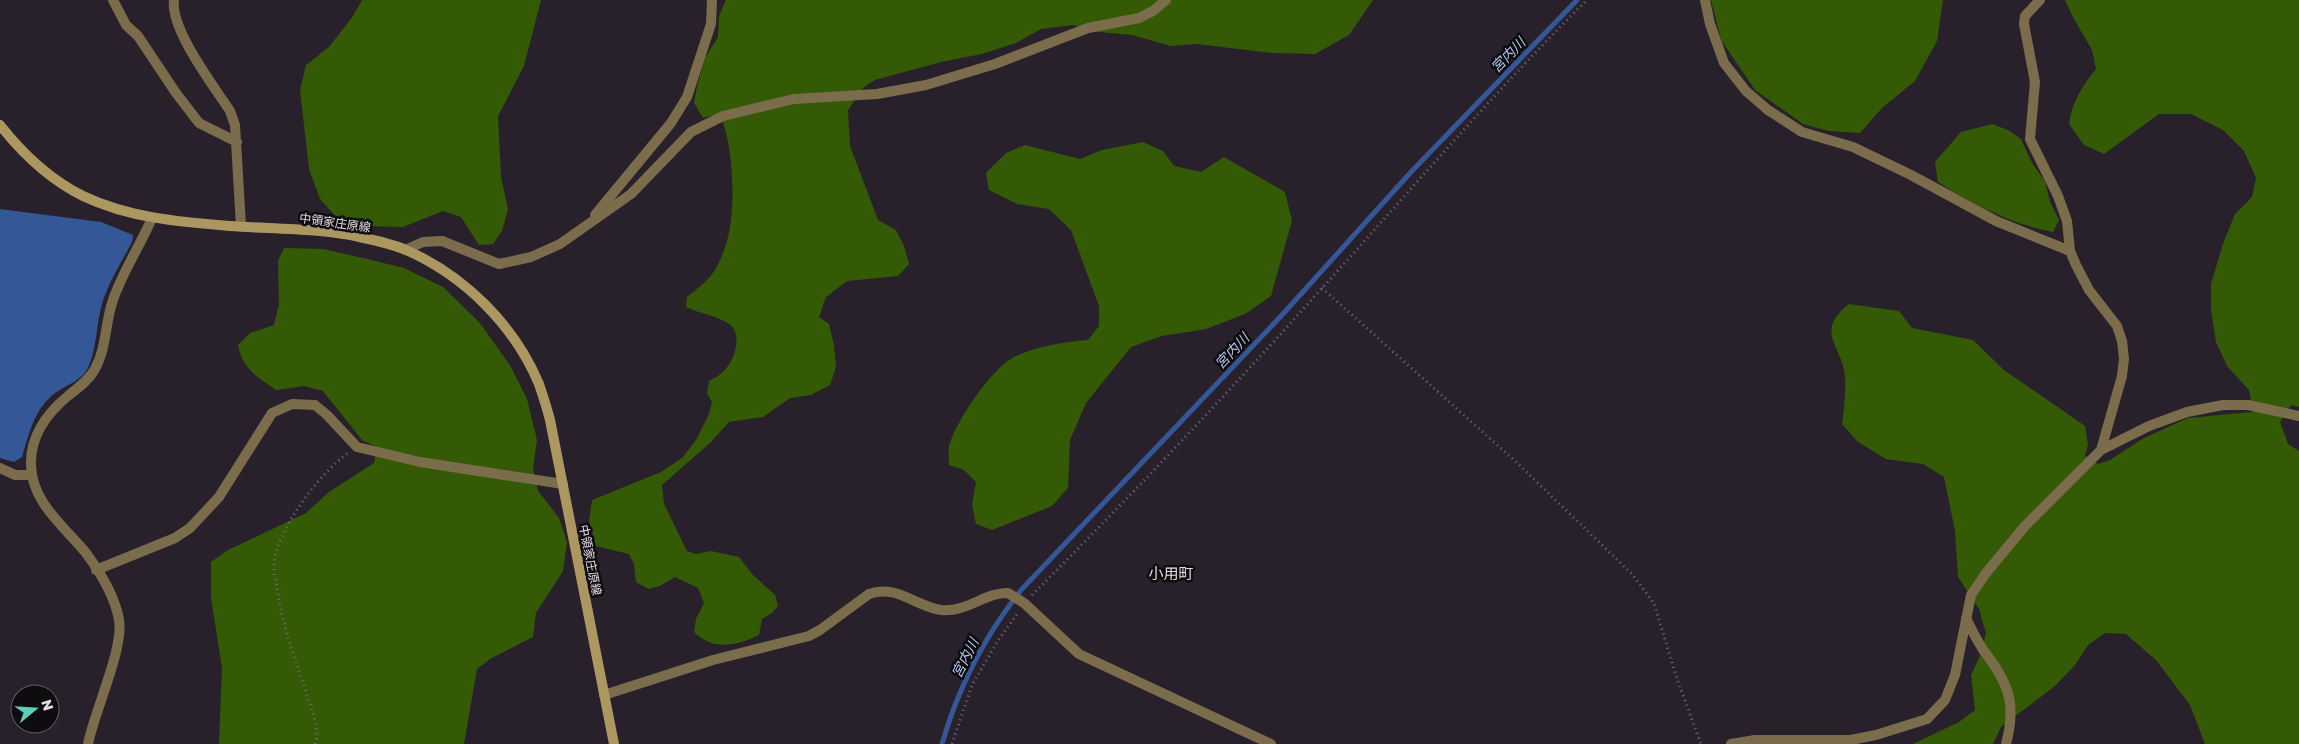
<svg xmlns="http://www.w3.org/2000/svg" width="2299" height="744" viewBox="0 0 2299 744" font-family="'Golos Text','Noto Sans JP',sans-serif">
<rect width="100%" height="100%" fill="#28212b"/>
<path fill="#345a06" d="M 362,0 L 541,0 L 524,66 L 498,116 L 501,177 L 508,209 L 502,231 L 493,244 L 479,245 L 461,217 L 443,211 L 403,227 L 365,226 L 338,219 L 320,199 L 309,169 L 300,90 L 306,65 L 329,47 L 353,16 Z
M 726,0 L 1373,0 L 1349,35 L 1315,54 L 1273,53 L 1197,44 L 1171,46 L 1132,35 L 1099,32 L 1073,25 L 1041,29 L 1016,43 L 982,54 L 941,62 L 875,80 L 864,87 L 848,110 L 850,146 L 878,220 L 896,230 L 904,246 L 909,264 L 898,276 L 847,281 L 826,297 L 819,317 L 829,324 L 834,345 L 836,367 L 830,385 L 811,395 L 790,398 L 763,417 L 729,422 L 710,443 L 662,485 L 664,504 L 687,551 L 696,554 L 711,551 L 739,557 L 753,575 L 775,595 L 778,606 L 772,613 L 762,619 L 759,635 C 737,646 713,651 694,632 L 696,619 L 704,603 L 698,588 L 675,577 L 660,586 L 649,589 L 636,582 L 634,564 L 629,554 L 596,546 L 589,521 L 592,500 L 661,472 L 682,458 L 696,440 L 709,414 L 712,402 L 707,393 L 709,381 C 714,378 722,374 725,370 C 735,359 743,334 729,324 C 716,315 700,314 686,307 L 687,297 C 697,289 708,281 715,270 C 722,258 728,241 730,227 C 735,197 733,140 719,114 L 703,118 L 694,103 L 697,86 L 705,58 L 718,37 L 719,16 Z
M 1711,0 L 1943,0 L 1937,41 L 1915,81 L 1883,107 L 1860,133 L 1829,131 L 1803,124 L 1755,90 L 1721,40 Z
M 2065,0 L 2299,0 L 2299,407 L 2291,405 L 2280,422 L 2288,444 L 2299,451 L 2299,744 L 2205,744 L 2190,705 L 2156,660 L 2126,634 L 2105,633 L 2088,645 L 2075,665 L 2055,686 L 2001,727 L 1993,744 L 1913,744 L 1959,722 L 1975,710 L 1971,675 L 1979,658 L 1986,633 L 1979,609 L 1958,577 L 1955,531 L 1944,477 L 1923,464 L 1886,459 L 1858,442 L 1842,424 C 1844,408 1846,392 1845,377 C 1843,346 1813,332 1849,304 L 1899,311 L 1912,328 L 1973,340 L 2004,370 L 2085,426 L 2088,444 L 2085,456 L 2098,464 L 2110,460 L 2144,438 L 2188,418 L 2253,412 L 2249,390 L 2227,366 L 2216,342 L 2211,310 L 2211,284 L 2224,241 L 2235,214 L 2252,197 L 2256,178 L 2244,151 L 2223,130 L 2191,114 L 2159,114 L 2104,154 L 2084,145 L 2069,124 C 2072,102 2082,86 2096,69 L 2092,50 L 2073,17 Z
M 1992,124 L 2008,130 L 2021,139 L 2032,163 L 2045,181 L 2050,202 L 2059,220 L 2053,232 C 2011,224 1974,205 1938,182 L 1935,162 L 1961,132 Z
M 1143,142 L 1163,151 L 1174,166 L 1201,172 L 1224,157 L 1285,192 L 1292,221 L 1271,296 L 1245,314 L 1206,329 L 1162,336 L 1131,347 L 1086,403 L 1070,440 L 1068,488 L 1052,506 L 992,530 L 976,524 L 972,505 L 976,482 L 964,470 L 949,465 C 949,459 948,451 949,446 C 956,421 991,369 1014,357 C 1037,346 1063,342 1088,340 L 1099,326 L 1099,306 L 1071,230 L 1049,209 L 1017,204 L 989,190 L 986,173 L 1006,153 L 1025,145 L 1080,159 L 1102,150 Z
M 284,248 L 323,249 L 367,259 L 404,268 L 443,287 L 480,323 L 511,367 L 527,399 L 537,440 L 533,468 L 538,491 L 559,518 L 567,542 L 563,571 L 536,613 L 533,637 L 490,659 L 477,669 L 464,744 L 219,744 L 222,668 L 211,598 L 211,562 L 228,550 L 306,513 L 329,492 L 374,463 L 377,447 L 362,440 L 323,391 L 304,386 L 276,390 C 258,378 242,368 238,345 L 250,333 L 274,325 L 279,304 L 278,261 Z"/>
<path fill="#345798" d="M 0,209 L 101,222 L 133,235 L 132,242 C 122,261 108,283 102,304 C 96,325 97,348 88,368 C 81,381 66,385 55,393 C 34,409 29,434 22,457 L 14,462 L 0,458 Z"/>
<g fill="none" stroke-linecap="round" stroke-linejoin="round">
<path stroke="#345798" stroke-width="5" d="M 942,744 C 958,688 985,635 1022,589 L 1282,315 L 1411,172 L 1577,0"/>
<path stroke="#726c75" stroke-width="3" stroke-dasharray="1 4" stroke-linecap="butt" d="M 1322,288 L 1514,460 L 1631,573 L 1654,603 L 1677,679 L 1701,744
M 1032,595 C 1132,495 1229,392 1324,286 C 1411,190 1495,91 1587,0
M 315,744 L 317,735 L 314,716 C 301,674 283,632 277,588 C 276,581 273,572 274,565 C 276,530 320,473 348,453
M 952,744 L 972,685 L 997,642 L 1017,614"/>
<path stroke="#7b6d4c" stroke-width="10" d="M 113,0 L 126,25 L 138,36 L 176,93 L 199,123 L 237,142
M 174,0 C 170,29 213,85 230,111 L 235,125 L 241,226
M 1705,0 L 1710,24 L 1724,63 L 1746,91 L 1768,110 L 1802,132 L 1853,147 L 1911,175 L 1996,221 L 2070,251
M 2040,0 L 2025,16 L 2024,24 L 2035,82 L 2030,139 L 2058,196 L 2067,221 L 2070,251 L 2076,265 L 2089,290 L 2117,326 L 2122,341 L 2124,359 L 2122,376 L 2101,450
M 595,215 L 671,123 L 687,97 L 711,24 L 712,0
M 405,250 L 423,242 L 442,241 L 499,264 L 531,257 L 560,244 L 631,194 L 691,132 L 723,116 L 794,99 L 877,94 L 926,85 L 995,64 L 1088,28 L 1139,18 L 1153,11 L 1166,0
M 0,468 L 15,475 L 32,475
M 96,570 L 175,538 L 190,528 L 219,497 L 272,413 L 292,404 L 315,405 L 327,415 L 357,447 L 420,462 L 563,484
M 1966,618 C 1972,630 1978,644 1987,655 C 2010,686 2016,706 2006,744
M 604,695 L 713,660 L 809,636 L 820,630 L 869,594 C 896,584 915,606 941,610 C 966,613 986,592 1008,593 L 1024,603 L 1079,654 L 1271,744
M 88,744 C 94,712 124,649 119,620 C 115,596 100,572 86,553 C 64,526 32,503 31,465 C 30,435 47,413 69,395 C 78,388 89,380 95,369 C 107,347 105,322 113,300 C 123,271 140,246 152,218
M 1731,744 L 1755,740 L 1851,740 L 1876,735 L 1927,719 L 1945,700 L 1955,675 L 1971,595 L 1986,573 L 2025,526 L 2101,450 L 2149,426 L 2187,412 L 2223,405 L 2248,405 L 2299,416"/>
<path stroke="#ad9760" stroke-width="10" d="M 0,125 C 22,153 51,180 83,196 C 129,218 180,222 230,226 C 270,229 320,228 359,237 C 374,240 392,244 406,250 C 465,276 514,325 539,384 C 543,396 547,408 550,420 L 614,744"/>
</g>
<g text-anchor="middle" stroke-width="5" stroke-linejoin="round" paint-order="stroke">
<g font-size="12" fill="#e1dce3" stroke="#0f0c10">
<text transform="translate(335 223) rotate(8)" y="4">中領家庄原線</text>
<text transform="translate(590 560) rotate(79)" y="4">中領家庄原線</text>
</g>
<g font-size="14" font-style="italic" fill="#b3c8ee" stroke="#0f0c10">
<text transform="translate(1508 55) rotate(-46)" y="5">宮内川</text>
<text transform="translate(1232 351) rotate(-47)" y="5">宮内川</text>
<text transform="translate(965 658) rotate(-63)" y="5">宮内川</text>
</g>
<g font-size="15" fill="#e1dce3" stroke="#0f0c10">
<text x="1171" y="579">小用町</text>
</g>
</g>
<g transform="translate(35 709) rotate(72)"><circle r="24" fill="#0f0c10" stroke="#635f64"/>
<path d="M0-4L9 19L0 12L-9 19Z" fill="#5eceb8"/>
<text y="-8" font-size="14" font-weight="bold" text-anchor="middle" fill="#e1dce3">N</text>
</g>
</svg>
